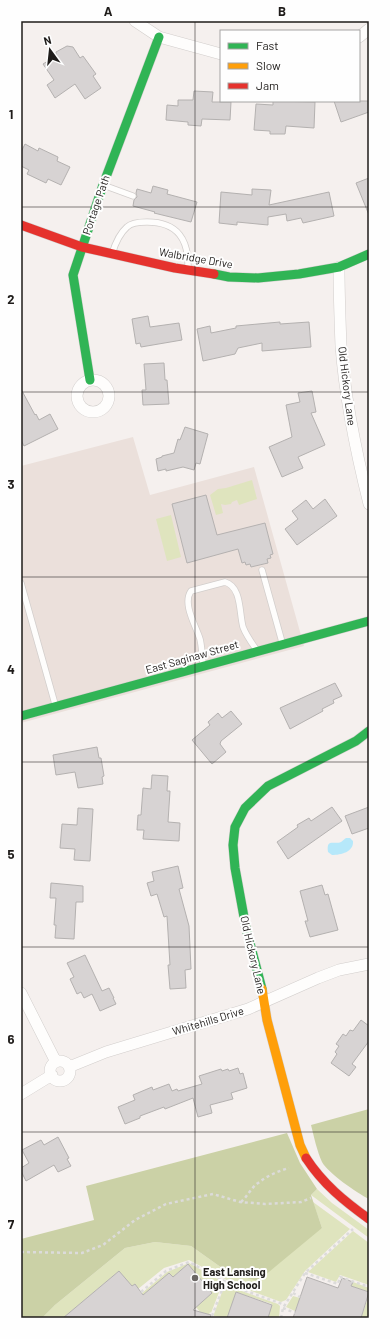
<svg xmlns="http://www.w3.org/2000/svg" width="390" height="1339" viewBox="0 0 390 1339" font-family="Barlow,sans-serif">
<rect width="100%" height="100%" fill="#f5f0ee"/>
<path fill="#ebe0db" d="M 133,437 L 150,495 L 254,467 L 304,646 L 21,723 L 21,466 Z"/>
<path fill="#dfe4be" d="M 252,480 L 257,499 L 239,505 L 237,500 L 232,502 L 231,504 L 225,505 L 221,504 L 223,513 L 216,515 L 210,495 L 218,489 L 226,488 Z
M 171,515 L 181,557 L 167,561 L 156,519 Z
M 317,1189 L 332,1203 L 369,1230 L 369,1238 L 311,1195 Z
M 313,1202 L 350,1229 L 305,1271 L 286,1300 L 281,1302 L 240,1287 L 189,1260 L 164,1268 L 138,1289 L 132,1286 L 119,1271 L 63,1318 L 42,1318 L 55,1305 L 125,1248 L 155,1242 L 191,1246 L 229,1273 L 322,1228 Z
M 353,1231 L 369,1243 L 369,1285 L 340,1275 L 336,1282 L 308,1272 Z
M 189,1263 L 223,1282 L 211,1313 L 210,1312 L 209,1315 L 200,1312 L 196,1307 L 212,1293 L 188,1264 L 173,1277 L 169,1273 L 143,1295 L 142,1293 L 167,1272 Z
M 353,1282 L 369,1288 L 369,1292 L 351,1286 Z
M 225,1284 L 239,1290 L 278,1304 L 280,1306 L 279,1318 L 268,1318 L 272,1304 L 236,1292 L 227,1318 L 214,1316 L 214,1314 Z
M 293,1296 L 300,1298 L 295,1311 L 286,1307 Z
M 368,1298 L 369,1298 L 369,1318 L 361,1318 Z"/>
<path fill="#cbd1a6" d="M 369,1109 L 369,1199 C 357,1193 328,1173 322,1162 C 317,1151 314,1137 311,1125 Z
M 287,1133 L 300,1163 L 317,1189 L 311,1195 L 322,1228 L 258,1281 L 229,1273 L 191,1246 L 155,1242 L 125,1248 L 55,1305 L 42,1318 L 21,1318 L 21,1239 L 94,1220 L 86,1186 Z"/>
<path fill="#b6e8fa" d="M 346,838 L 350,838 L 353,841 C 354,852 341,855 332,855 L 328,852 C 326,838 334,845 341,842 C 343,841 344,839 346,838 Z"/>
<path fill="#d7d3d3" stroke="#b4b1b0" d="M 67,46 L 73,47 L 80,58 L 83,56 L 96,74 L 93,76 L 101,88 L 85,99 L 75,84 L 55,98 L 47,85 L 54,80 L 43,64 L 56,56 L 56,52 Z
M 194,91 L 213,92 L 212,102 L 231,102 L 230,120 L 202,119 L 201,126 L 188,125 L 188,122 L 166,120 L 167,105 L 178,106 L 178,100 L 193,100 Z
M 273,101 L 315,102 L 314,128 L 286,126 L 285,134 L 270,134 L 270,131 L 254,130 L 256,104 L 273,105 Z
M 334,101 L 369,101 L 369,112 L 341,122 Z
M 25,144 L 38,151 L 39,148 L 58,157 L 57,161 L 70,167 L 61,185 L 48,179 L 46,183 L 27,174 L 29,170 L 21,166 L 21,152 Z
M 369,178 L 369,215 L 356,183 Z
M 153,186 L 168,190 L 167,194 L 197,202 L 191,222 L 154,213 L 155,212 L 133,206 L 134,200 L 137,197 L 136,193 L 137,189 L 151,193 Z
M 252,189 L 271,190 L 269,205 L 329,192 L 334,216 L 303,223 L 301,218 L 287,221 L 286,214 L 268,217 L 268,225 L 237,222 L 237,225 L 219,223 L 221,192 L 252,195 Z
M 148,316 L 150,327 L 179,323 L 182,340 L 141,347 L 140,343 L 136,344 L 132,319 Z
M 280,322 L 280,324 L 309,322 L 311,347 L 262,351 L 262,343 L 238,348 L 235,354 L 203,361 L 197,329 L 210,326 L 211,333 L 236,328 L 236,326 Z
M 164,363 L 165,380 L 167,380 L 169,404 L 143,405 L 142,390 L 146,390 L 144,364 Z
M 21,389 L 35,415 L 36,414 L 39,420 L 50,414 L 58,429 L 24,446 L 21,440 Z
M 312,391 L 316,412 L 311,413 L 325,445 L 298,457 L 303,468 L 282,477 L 269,447 L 292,437 L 286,405 L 300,402 L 298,393 Z
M 185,427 L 208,434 L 200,464 L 196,463 L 194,470 L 183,467 L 166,471 L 166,469 L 158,471 L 156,459 L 162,457 L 162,456 L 174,453 L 178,439 L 180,440 Z
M 206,495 L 217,535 L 265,523 L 273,554 L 270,555 L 271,558 L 267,559 L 268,563 L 251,567 L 250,564 L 246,565 L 245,562 L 242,563 L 238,549 L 187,563 L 172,504 Z
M 325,499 L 337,516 L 297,545 L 285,529 L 298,519 L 292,511 L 306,500 L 313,509 Z
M 335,683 L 342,696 L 333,700 L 334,703 L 322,709 L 323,711 L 290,729 L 280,708 Z
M 231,711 L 242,724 L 221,741 L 220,744 L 226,752 L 212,764 L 192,740 L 210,725 L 208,722 L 218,713 L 222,718 Z
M 97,747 L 99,758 L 101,758 L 104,776 L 102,777 L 103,784 L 78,788 L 75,772 L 56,775 L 53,755 Z
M 152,775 L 168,776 L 167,791 L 170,791 L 168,822 L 180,823 L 179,841 L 143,839 L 144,830 L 137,830 L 138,815 L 141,815 L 143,788 L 151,789 Z
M 332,807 L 342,821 L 288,859 L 277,842 L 298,827 L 297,825 L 309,818 L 311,821 Z
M 369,807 L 369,828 L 352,834 L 345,816 Z
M 78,808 L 93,809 L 90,861 L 74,860 L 75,849 L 60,848 L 62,824 L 77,825 Z
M 178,866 L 183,888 L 179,889 L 189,926 L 191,969 L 185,970 L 186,988 L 170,989 L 168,965 L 170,965 L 167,916 L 164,917 L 157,894 L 151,896 L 147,883 L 154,881 L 152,872 Z
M 51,883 L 83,886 L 83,902 L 76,902 L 74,939 L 55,938 L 56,925 L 54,925 L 56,898 L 50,898 Z
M 322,885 L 325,895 L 328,894 L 338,930 L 310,937 L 305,921 L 308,921 L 300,891 Z
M 85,955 L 102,991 L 109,988 L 114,998 L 113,998 L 116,1004 L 100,1011 L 92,994 L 84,998 L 81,992 L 77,994 L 70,979 L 74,977 L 67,963 Z
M 361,1020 L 369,1026 L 369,1041 L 352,1064 L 356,1067 L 349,1076 L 331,1063 L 337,1054 L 335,1052 L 339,1046 L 336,1044 L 343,1034 L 346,1036 L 350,1030 L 353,1031 Z
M 238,1068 L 240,1074 L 243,1073 L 247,1088 L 231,1093 L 233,1099 L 210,1105 L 212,1113 L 198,1117 L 193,1098 L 165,1109 L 164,1107 L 140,1116 L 140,1118 L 125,1124 L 118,1107 L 135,1100 L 133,1095 L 152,1087 L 153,1090 L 169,1084 L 172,1091 L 177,1089 L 178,1091 L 202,1084 L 199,1076 L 221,1069 L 222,1071 L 228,1069 L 229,1071 Z
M 58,1137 L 69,1158 L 67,1159 L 71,1166 L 58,1172 L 54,1165 L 26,1181 L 21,1171 L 21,1168 L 29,1163 L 22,1150 L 41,1140 L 44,1145 Z
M 188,1264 L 212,1293 L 193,1310 L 211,1315 L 210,1318 L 63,1318 L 119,1271 L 132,1286 L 135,1284 L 143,1295 L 169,1273 L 173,1277 Z
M 307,1277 L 338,1288 L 342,1278 L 353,1282 L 351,1286 L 369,1292 L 361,1318 L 293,1318 Z
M 236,1292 L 272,1305 L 268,1318 L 227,1318 Z"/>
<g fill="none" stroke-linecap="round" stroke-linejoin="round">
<defs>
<path id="lane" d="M 103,185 L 133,196
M 112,254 C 115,244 119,234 127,227 C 132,222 141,222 147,222 C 178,222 189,240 188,269
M 262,570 L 282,642
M 21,583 L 55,704
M 203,664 C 202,656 202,647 200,639 C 196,626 182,604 191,591 L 225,582 C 242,587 239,613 243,627 C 246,635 251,642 256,649"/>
<path id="street" d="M 135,21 L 159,37 L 221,54
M 359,37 L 369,29
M 339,267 C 339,293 340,320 341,346 C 345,400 356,452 369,504
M77 396a16 16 0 1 1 32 0a16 16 0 1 1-32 0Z
M 21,993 L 56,1062
M50 1071a10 10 0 1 1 20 0a10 10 0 1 1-20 0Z
M 69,1067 L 106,1052 L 248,1009 L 318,978 L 339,970 L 369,964
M 21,1094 L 52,1075"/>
<path id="fast" d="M 214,274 L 229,277 L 258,278 L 299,274 L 339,267 L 369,254
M 90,380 L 73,275 L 103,185 L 159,37
M 21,716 L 369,621
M 262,989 L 246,928 L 235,868 L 233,845 L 235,827 L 245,808 L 268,786 L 356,741 L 369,731"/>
<path id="slow" d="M 262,989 L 267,1020 L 300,1145 L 306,1158"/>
<path id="jam" d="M 21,225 L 82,247 L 175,268 L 214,274
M 306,1158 C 323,1184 344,1201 369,1219"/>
</defs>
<use href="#lane" stroke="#d2cecc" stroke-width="7"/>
<use href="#street" stroke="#d2cecc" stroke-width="12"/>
<use href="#fast" stroke="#d2cecc" stroke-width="10"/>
<use href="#slow" stroke="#d2cecc" stroke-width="10"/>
<use href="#jam" stroke="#d2cecc" stroke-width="10"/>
<path stroke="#dcdbda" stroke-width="2.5" stroke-dasharray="3 3" stroke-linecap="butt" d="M 241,1202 C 247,1197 251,1188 258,1183 C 267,1176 278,1171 289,1168
M 21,1252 L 82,1253 L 103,1245 L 135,1220 L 166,1204 L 213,1194 L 240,1202 L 265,1204 L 301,1202 L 311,1198
M 305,1273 L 338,1284 L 340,1277 L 369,1287
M 141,1292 L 166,1271 L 189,1262 L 235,1287 L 285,1305
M 293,1293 L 300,1297
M 368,1296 L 369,1296
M 283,1308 L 295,1313
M 212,1316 L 225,1282
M 281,1318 L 283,1308 L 305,1273 L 353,1229"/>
<use href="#lane" stroke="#fefdfc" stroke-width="5.5"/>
<use href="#street" stroke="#fefdfc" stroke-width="11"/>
<use href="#fast" stroke="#30b455" stroke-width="9"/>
<use href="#slow" stroke="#ff9f0a" stroke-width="9"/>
<use href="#jam" stroke="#e5322d" stroke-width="9"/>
</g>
<path fill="none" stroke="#1f1c1a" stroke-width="1" stroke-opacity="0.55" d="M 195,21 L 195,1318M 21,207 L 369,207M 21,392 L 369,392M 21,577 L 369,577M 21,762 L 369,762M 21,947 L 369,947M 21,1132 L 369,1132"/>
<circle fill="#6a6664" stroke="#fefefe" stroke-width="1.5" cx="195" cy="1278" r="4"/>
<g text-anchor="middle" stroke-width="4" stroke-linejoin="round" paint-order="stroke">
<g font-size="11" fill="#1f1c1a" stroke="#fefefe">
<text transform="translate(96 205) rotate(-71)" y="4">Portage Path</text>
<text transform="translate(196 258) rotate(10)" y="4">Walbridge Drive</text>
<text transform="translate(347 386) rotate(83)" y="4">Old Hickory Lane</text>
<text transform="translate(192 657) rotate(-16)" y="4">East Saginaw Street</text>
<text transform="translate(253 955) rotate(77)" y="4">Old Hickory Lane</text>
<text transform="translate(208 1021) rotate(-17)" y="4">Whitehills Drive</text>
</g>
<g font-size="11" font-weight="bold" fill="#1f1c1a" stroke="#fefefe" text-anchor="start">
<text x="203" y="1276">East Lansing<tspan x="203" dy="13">High School</tspan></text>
</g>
</g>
<rect width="390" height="1339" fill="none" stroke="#fefefe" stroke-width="44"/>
<rect x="220" y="30" width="140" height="72" fill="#fefefe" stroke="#a5a4a3"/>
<rect x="228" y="43" width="20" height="6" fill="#30b455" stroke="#a5a4a3"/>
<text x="256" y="50" font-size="12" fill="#1f1c1a">Fast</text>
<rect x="228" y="63" width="20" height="6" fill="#ff9f0a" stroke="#a5a4a3"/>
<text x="256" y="70" font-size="12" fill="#1f1c1a">Slow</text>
<rect x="228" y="83" width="20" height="6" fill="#e5322d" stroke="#a5a4a3"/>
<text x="256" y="90" font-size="12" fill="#1f1c1a">Jam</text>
<g transform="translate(50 50) rotate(345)" stroke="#fefefe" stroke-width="3" paint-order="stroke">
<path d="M0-3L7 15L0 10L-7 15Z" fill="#1f1c1a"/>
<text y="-6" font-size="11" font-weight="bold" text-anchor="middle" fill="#1f1c1a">N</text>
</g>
<rect x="22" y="22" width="346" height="1295" fill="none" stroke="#1f1c1a" stroke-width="1.5"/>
<g font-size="13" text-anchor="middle" font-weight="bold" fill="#1f1c1a">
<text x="108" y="16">A</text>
<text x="282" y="16">B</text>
<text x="11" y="119">1</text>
<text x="11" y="304">2</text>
<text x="11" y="489">3</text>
<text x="11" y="674">4</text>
<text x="11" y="859">5</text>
<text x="11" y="1044">6</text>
<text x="11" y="1229">7</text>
</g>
</svg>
